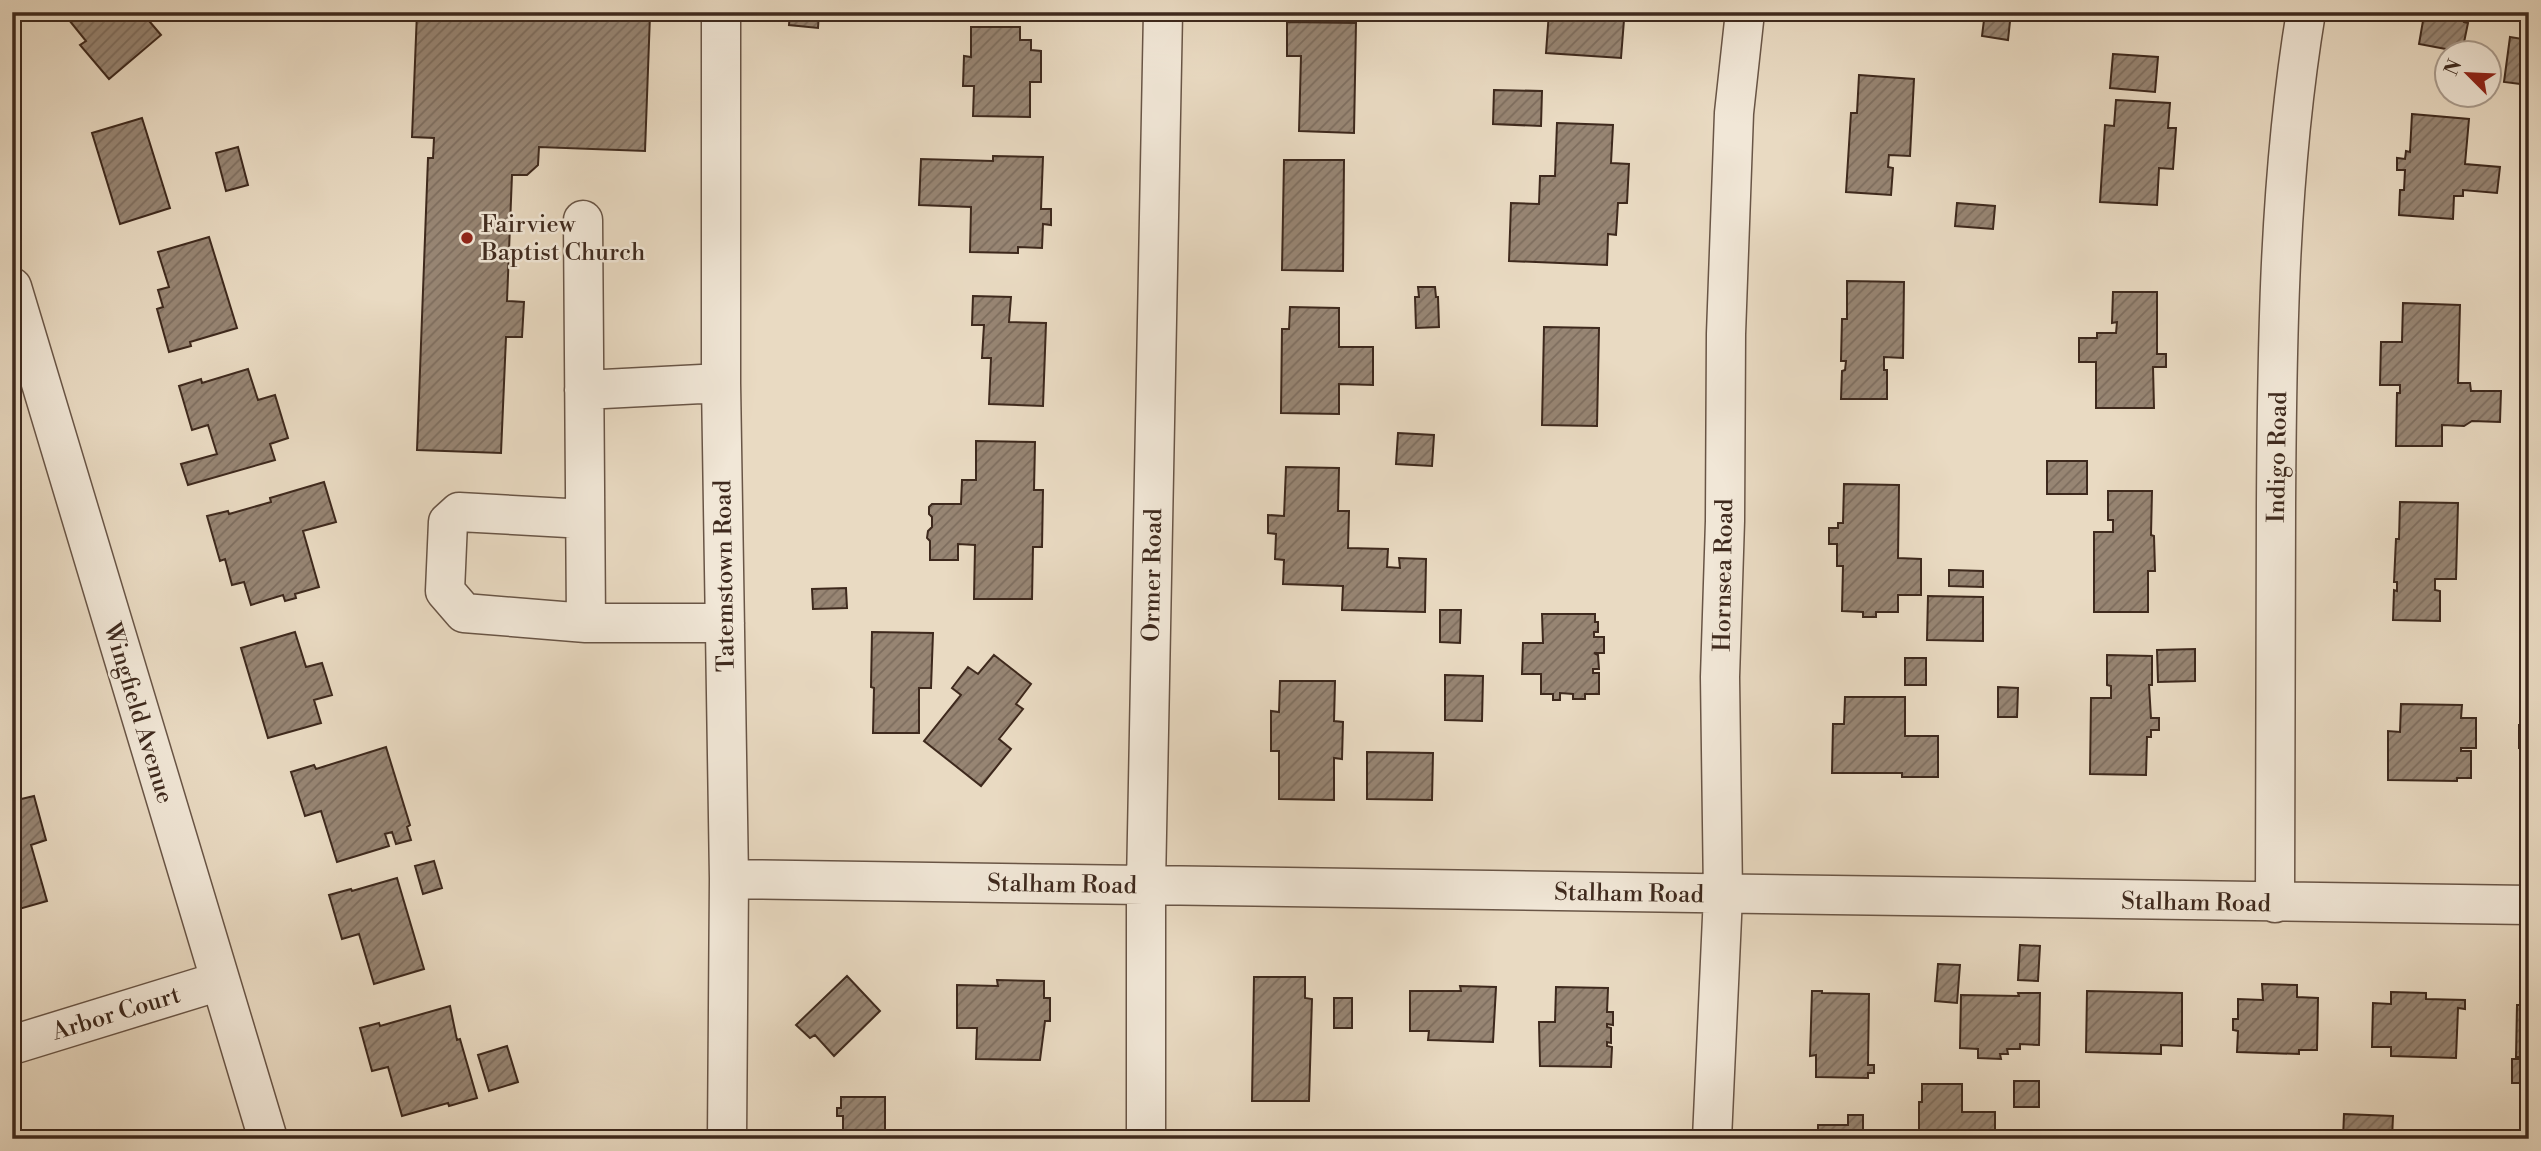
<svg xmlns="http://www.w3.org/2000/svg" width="2541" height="1151" viewBox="0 0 2541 1151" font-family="'Libre Bodoni',serif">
<defs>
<pattern id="building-hatch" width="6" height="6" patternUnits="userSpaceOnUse" patternTransform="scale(1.75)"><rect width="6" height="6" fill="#978573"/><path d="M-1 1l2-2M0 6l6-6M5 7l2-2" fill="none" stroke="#7d6d5e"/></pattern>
</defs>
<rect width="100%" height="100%" fill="#e9dac2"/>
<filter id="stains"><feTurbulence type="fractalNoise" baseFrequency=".00286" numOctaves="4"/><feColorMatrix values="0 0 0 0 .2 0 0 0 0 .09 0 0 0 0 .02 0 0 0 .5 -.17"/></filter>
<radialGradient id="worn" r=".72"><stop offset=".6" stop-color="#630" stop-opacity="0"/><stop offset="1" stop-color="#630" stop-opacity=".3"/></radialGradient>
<path fill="url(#building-hatch)" stroke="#3e291d" stroke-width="2" d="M 68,12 L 147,12 L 144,15 L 161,35 L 109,79 L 80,45 L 86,41 L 65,15 Z
M 417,12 L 573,12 L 650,15 L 645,151 L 539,147 L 538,165 L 527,175 L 512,175 L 507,301 L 524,302 L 522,337 L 506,337 L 501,453 L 417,450 L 428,158 L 433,158 L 434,138 L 412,137 Z
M 790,12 L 819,12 L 818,28 L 789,25 Z
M 1549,12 L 1611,12 L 1610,19 L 1624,20 L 1621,58 L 1546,53 Z
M 1985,12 L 2011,12 L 2008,40 L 1982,36 Z
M 2427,12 L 2466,12 L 2464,22 L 2468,23 L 2462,52 L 2419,44 L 2424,15 L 2426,15 Z
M 1287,22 L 1356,23 L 1354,133 L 1299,131 L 1301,56 L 1287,56 Z
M 971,27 L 1020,27 L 1020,40 L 1031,40 L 1031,50 L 1041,51 L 1041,82 L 1030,82 L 1030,117 L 973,116 L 974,86 L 963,86 L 964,56 L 971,57 Z
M 2510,37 L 2529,40 L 2529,85 L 2504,82 Z
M 2113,54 L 2158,57 L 2155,92 L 2110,88 Z
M 1859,75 L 1914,79 L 1910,156 L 1889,155 L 1888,167 L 1893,168 L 1891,195 L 1846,192 L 1851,113 L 1857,113 Z
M 1494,90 L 1542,91 L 1541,126 L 1493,124 Z
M 2116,100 L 2170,103 L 2168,128 L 2176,128 L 2173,169 L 2159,168 L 2157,205 L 2100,202 L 2105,125 L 2114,126 Z
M 2412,114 L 2469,119 L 2465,164 L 2500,167 L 2497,193 L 2463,190 L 2463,196 L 2454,196 L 2453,219 L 2399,215 L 2400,190 L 2404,190 L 2405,170 L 2397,170 L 2397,158 L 2405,159 L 2406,151 L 2410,152 Z
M 142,118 L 170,208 L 120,224 L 92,133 Z
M 1557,123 L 1613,125 L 1611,163 L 1629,164 L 1627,203 L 1618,203 L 1616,235 L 1608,234 L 1607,265 L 1509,261 L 1511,203 L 1539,204 L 1540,176 L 1555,176 Z
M 238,147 L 248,185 L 226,191 L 216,153 Z
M 993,156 L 1043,157 L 1041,209 L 1051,209 L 1051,225 L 1043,224 L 1042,248 L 1018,247 L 1018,253 L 970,252 L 971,207 L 919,205 L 921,159 L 993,161 Z
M 1284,160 L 1344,160 L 1343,271 L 1282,270 Z
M 1957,203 L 1995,206 L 1993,229 L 1955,226 Z
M 209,237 L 237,328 L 190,342 L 191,346 L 169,352 L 157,309 L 163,307 L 158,290 L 169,287 L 158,252 Z
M 1847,281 L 1904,282 L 1903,358 L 1884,357 L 1884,370 L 1887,370 L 1887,399 L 1841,399 L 1842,371 L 1845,370 L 1846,361 L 1841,361 L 1842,319 L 1847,319 Z
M 1418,287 L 1435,287 L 1436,297 L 1438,297 L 1439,327 L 1416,328 L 1415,297 L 1419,297 Z
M 2113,292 L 2157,292 L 2157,354 L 2166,354 L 2166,367 L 2153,367 L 2154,408 L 2096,408 L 2096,362 L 2079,362 L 2079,338 L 2097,338 L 2097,333 L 2116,333 L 2117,322 L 2112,323 Z
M 973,296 L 1011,297 L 1009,322 L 1046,323 L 1043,406 L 989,404 L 991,358 L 982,358 L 984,325 L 972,325 Z
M 2403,303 L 2460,305 L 2458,383 L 2470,383 L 2471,391 L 2501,391 L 2500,422 L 2472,421 L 2464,426 L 2442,425 L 2442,446 L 2396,446 L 2397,393 L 2400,393 L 2400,385 L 2380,385 L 2381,342 L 2402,342 Z
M 1290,307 L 1339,308 L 1339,347 L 1373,347 L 1373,385 L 1339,384 L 1339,414 L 1281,413 L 1282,329 L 1289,329 Z
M 1544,327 L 1599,328 L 1597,426 L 1542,425 Z
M 248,369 L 258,400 L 275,395 L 288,438 L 270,444 L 275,460 L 188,485 L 181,464 L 217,454 L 208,425 L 192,430 L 179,386 L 201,379 L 202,383 Z
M 1398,433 L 1434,435 L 1432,466 L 1396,464 Z
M 976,441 L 1035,442 L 1034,490 L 1043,490 L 1042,547 L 1033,547 L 1032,599 L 974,599 L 975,545 L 958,544 L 958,560 L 930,560 L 930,541 L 927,538 L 928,531 L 932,527 L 932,517 L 929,514 L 929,507 L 932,504 L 961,504 L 962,480 L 976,480 Z
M 2047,461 L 2087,461 L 2087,494 L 2047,494 Z
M 1286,467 L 1339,468 L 1338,511 L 1349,511 L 1348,548 L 1388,549 L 1387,567 L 1400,568 L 1399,558 L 1426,559 L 1425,612 L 1342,610 L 1343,586 L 1283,584 L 1284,560 L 1275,559 L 1276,534 L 1268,533 L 1268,515 L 1284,516 Z
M 324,482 L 336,522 L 303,531 L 319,587 L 295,594 L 296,598 L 285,601 L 283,595 L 251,605 L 244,582 L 232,585 L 225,559 L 220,561 L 207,516 L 228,511 L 229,514 L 271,502 L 270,498 Z
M 1844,484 L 1899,485 L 1898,558 L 1921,559 L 1921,595 L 1898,595 L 1898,612 L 1876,612 L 1876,617 L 1863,617 L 1863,612 L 1842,611 L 1843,566 L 1837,566 L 1837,544 L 1829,544 L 1829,528 L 1838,528 L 1838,523 L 1843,523 Z
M 2108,491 L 2152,491 L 2151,535 L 2154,536 L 2155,571 L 2148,571 L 2148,612 L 2094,612 L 2094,532 L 2113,532 L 2113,520 L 2108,520 Z
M 2400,502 L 2458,503 L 2456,579 L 2435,579 L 2435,590 L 2440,591 L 2440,621 L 2393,620 L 2394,590 L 2397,591 L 2397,582 L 2394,582 L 2396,539 L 2399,539 Z
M 1949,570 L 1983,571 L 1983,587 L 1949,586 Z
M 846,588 L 847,608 L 813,609 L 812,589 Z
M 1928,596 L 1983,597 L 1983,641 L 1927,640 Z
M 1440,610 L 1461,610 L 1460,643 L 1440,642 Z
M 1542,614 L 1595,614 L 1595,622 L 1598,622 L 1598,632 L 1594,632 L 1594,637 L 1604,637 L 1604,653 L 1594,653 L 1598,655 L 1599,669 L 1593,669 L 1593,673 L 1599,673 L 1599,694 L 1585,694 L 1585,699 L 1573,699 L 1573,694 L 1560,693 L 1560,700 L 1553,700 L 1553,694 L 1541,694 L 1541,674 L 1522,674 L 1523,643 L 1543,643 Z
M 295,632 L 306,667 L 322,663 L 332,695 L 314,700 L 321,723 L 268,738 L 241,648 Z
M 872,632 L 933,633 L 931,688 L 919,688 L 919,733 L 873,733 L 874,688 L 871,687 Z
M 2195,649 L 2195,681 L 2158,682 L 2157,650 Z
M 994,655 L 1031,684 L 1016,704 L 1023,709 L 999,739 L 1011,749 L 981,786 L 924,741 L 961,695 L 952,688 L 968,667 L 978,674 Z
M 2107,655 L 2152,656 L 2152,685 L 2149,685 L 2151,718 L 2159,718 L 2159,730 L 2151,730 L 2151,737 L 2147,737 L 2146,775 L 2090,774 L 2091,698 L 2111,698 L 2111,686 L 2107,685 Z
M 1905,658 L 1926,658 L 1926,685 L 1905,685 Z
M 1445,675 L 1483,676 L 1482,721 L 1445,720 Z
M 1280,681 L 1335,681 L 1334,721 L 1343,722 L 1342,759 L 1334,758 L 1334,800 L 1279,799 L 1279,751 L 1271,751 L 1271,711 L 1279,712 Z
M 1998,687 L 2018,688 L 2017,717 L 1998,717 Z
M 1845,697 L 1905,697 L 1905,736 L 1938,736 L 1938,777 L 1902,777 L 1902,773 L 1832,773 L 1833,724 L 1844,724 Z
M 2401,704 L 2462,705 L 2461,718 L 2476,718 L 2476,748 L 2461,748 L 2461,751 L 2471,751 L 2471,778 L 2457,778 L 2457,781 L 2388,780 L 2388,731 L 2400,732 Z
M 2519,725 L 2529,725 L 2529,748 L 2519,748 Z
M 386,747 L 410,825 L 407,827 L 411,840 L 396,844 L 392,832 L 385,834 L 389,846 L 337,862 L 321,811 L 305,816 L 291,772 L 314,765 L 316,769 Z
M 1367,752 L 1433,753 L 1432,800 L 1367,799 Z
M 12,785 L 17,800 L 34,796 L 46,840 L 31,845 L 47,901 L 12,911 Z
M 434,861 L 442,888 L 423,894 L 415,866 Z
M 397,878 L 424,969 L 374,984 L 359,934 L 342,939 L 329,895 L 351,889 L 352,891 Z
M 2020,945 L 2040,946 L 2038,981 L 2018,980 Z
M 1938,964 L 1960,965 L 1957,1003 L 1935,1001 Z
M 847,976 L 880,1011 L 834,1056 L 815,1035 L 810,1038 L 796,1025 Z
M 1254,977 L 1305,977 L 1305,998 L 1312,999 L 1309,1101 L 1252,1101 Z
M 997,980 L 1044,981 L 1044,998 L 1050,998 L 1050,1021 L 1045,1021 L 1040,1060 L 976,1059 L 977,1028 L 957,1028 L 957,985 L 998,986 Z
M 2262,984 L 2297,985 L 2297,997 L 2318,998 L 2317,1050 L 2299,1050 L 2299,1054 L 2237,1052 L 2238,1031 L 2233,1030 L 2233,1019 L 2238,1019 L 2238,999 L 2263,1000 Z
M 1460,986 L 1496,987 L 1493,1042 L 1428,1040 L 1429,1031 L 1410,1031 L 1410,991 L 1461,991 Z
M 1556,987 L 1608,988 L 1607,1012 L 1613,1012 L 1613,1025 L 1607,1024 L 1607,1027 L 1611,1028 L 1611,1043 L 1607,1042 L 1607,1046 L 1612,1047 L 1611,1067 L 1540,1066 L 1539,1022 L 1555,1022 Z
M 1812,991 L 1822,991 L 1822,993 L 1869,994 L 1868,1065 L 1874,1065 L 1874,1073 L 1868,1073 L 1868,1078 L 1816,1077 L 1816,1055 L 1810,1056 Z
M 2087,991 L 2182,993 L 2182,1046 L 2161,1045 L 2161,1054 L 2086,1052 Z
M 2391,992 L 2426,993 L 2426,999 L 2465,1000 L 2465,1009 L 2458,1008 L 2456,1058 L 2391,1056 L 2391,1047 L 2372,1047 L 2373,1003 L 2391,1004 Z
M 2018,993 L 2040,993 L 2039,1045 L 2020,1044 L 2020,1049 L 2007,1049 L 2008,1054 L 2000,1054 L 2001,1059 L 1978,1058 L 1978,1049 L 1960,1048 L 1961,995 L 2019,996 Z
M 1334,998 L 1352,998 L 1352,1028 L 1334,1028 Z
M 2517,1005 L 2529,1005 L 2529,1057 L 2516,1057 Z
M 450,1006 L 457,1040 L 460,1039 L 477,1098 L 449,1106 L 448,1103 L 402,1116 L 388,1067 L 372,1071 L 360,1028 L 379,1023 L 380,1026 Z
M 507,1046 L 518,1082 L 489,1091 L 478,1055 Z
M 2512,1059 L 2529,1059 L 2529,1083 L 2512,1083 Z
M 2014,1081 L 2039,1081 L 2039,1107 L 2014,1107 Z
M 1922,1084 L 1962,1084 L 1962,1112 L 1995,1112 L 1995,1130 L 2022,1132 L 2022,1139 L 1919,1139 L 1919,1102 L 1922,1102 Z
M 841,1097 L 885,1097 L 885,1139 L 835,1139 L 835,1133 L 843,1133 L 843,1116 L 837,1116 L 837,1108 L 841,1108 Z
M 2344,1114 L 2393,1116 L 2392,1139 L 2343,1139 Z
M 1848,1115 L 1863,1115 L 1863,1139 L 1818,1139 L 1818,1125 L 1848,1125 Z
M 123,1131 L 126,1139 L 99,1139 Z
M 2158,1134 L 2187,1134 L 2187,1139 L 2159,1139 Z"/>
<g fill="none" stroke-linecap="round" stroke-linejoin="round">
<defs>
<path id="minor" d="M 721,12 L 721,383 L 729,879 L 727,1139
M 583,220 L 586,623 L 725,623
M 12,287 L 268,1139
M 584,390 L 721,383
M 585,519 L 459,512 L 448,522 L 445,591 L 464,613 L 586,623
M 729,879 L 2529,905
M 2275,903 C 2275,770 2276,637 2276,505 C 2277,340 2279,175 2306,12
M 12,1045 L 220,981
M 1146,1139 L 1146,885 L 1163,12
M 1712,1139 L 1723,895 L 1720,677 L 1725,521 L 1726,334 L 1734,113 L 1745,12"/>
</defs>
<use href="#minor" stroke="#695546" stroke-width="41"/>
<use href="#minor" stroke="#f1e7d7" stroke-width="38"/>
</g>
<circle fill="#8f2418" stroke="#f1e7d7" stroke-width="2.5" cx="467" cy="238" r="7"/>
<g text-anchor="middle" stroke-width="5" stroke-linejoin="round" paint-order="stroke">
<g font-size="24" fill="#3e291d" stroke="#f1e7d7" text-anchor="start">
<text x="481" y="232">Fairview<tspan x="481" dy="28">Baptist Church</tspan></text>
</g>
<g font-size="24" fill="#3e291d" stroke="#f1e7d7">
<text transform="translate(2277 457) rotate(-89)" y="8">Indigo Road</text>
<text transform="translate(1152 575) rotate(-89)" y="8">Ormer Road</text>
<text transform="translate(1723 575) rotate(-89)" y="8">Hornsea Road</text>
<text transform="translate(724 576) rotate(-91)" y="8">Tatemstown Road</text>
<text transform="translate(139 713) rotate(73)" y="8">Wingfield Avenue</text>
<text transform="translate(1062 884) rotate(1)" y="8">Stalham Road</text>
<text transform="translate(1629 893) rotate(1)" y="8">Stalham Road</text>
<text transform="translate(2196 902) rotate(1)" y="8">Stalham Road</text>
<text transform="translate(116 1013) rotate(-17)" y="8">Arbor Court</text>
</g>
</g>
<rect width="2541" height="1151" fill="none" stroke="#e9dac2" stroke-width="42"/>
<rect x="14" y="14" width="2513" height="1123" fill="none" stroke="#3e291d" stroke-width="3.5"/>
<rect x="21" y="21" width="2499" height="1109" fill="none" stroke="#3e291d" stroke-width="2"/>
<g transform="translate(2468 74) rotate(294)"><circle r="33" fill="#f1e7d7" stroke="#a99b8d" stroke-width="2"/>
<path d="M0-5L12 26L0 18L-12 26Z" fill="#8f2418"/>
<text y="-10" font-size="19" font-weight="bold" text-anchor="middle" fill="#3e291d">N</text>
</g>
<rect width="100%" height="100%" filter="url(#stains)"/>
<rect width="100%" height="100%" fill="url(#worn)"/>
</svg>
